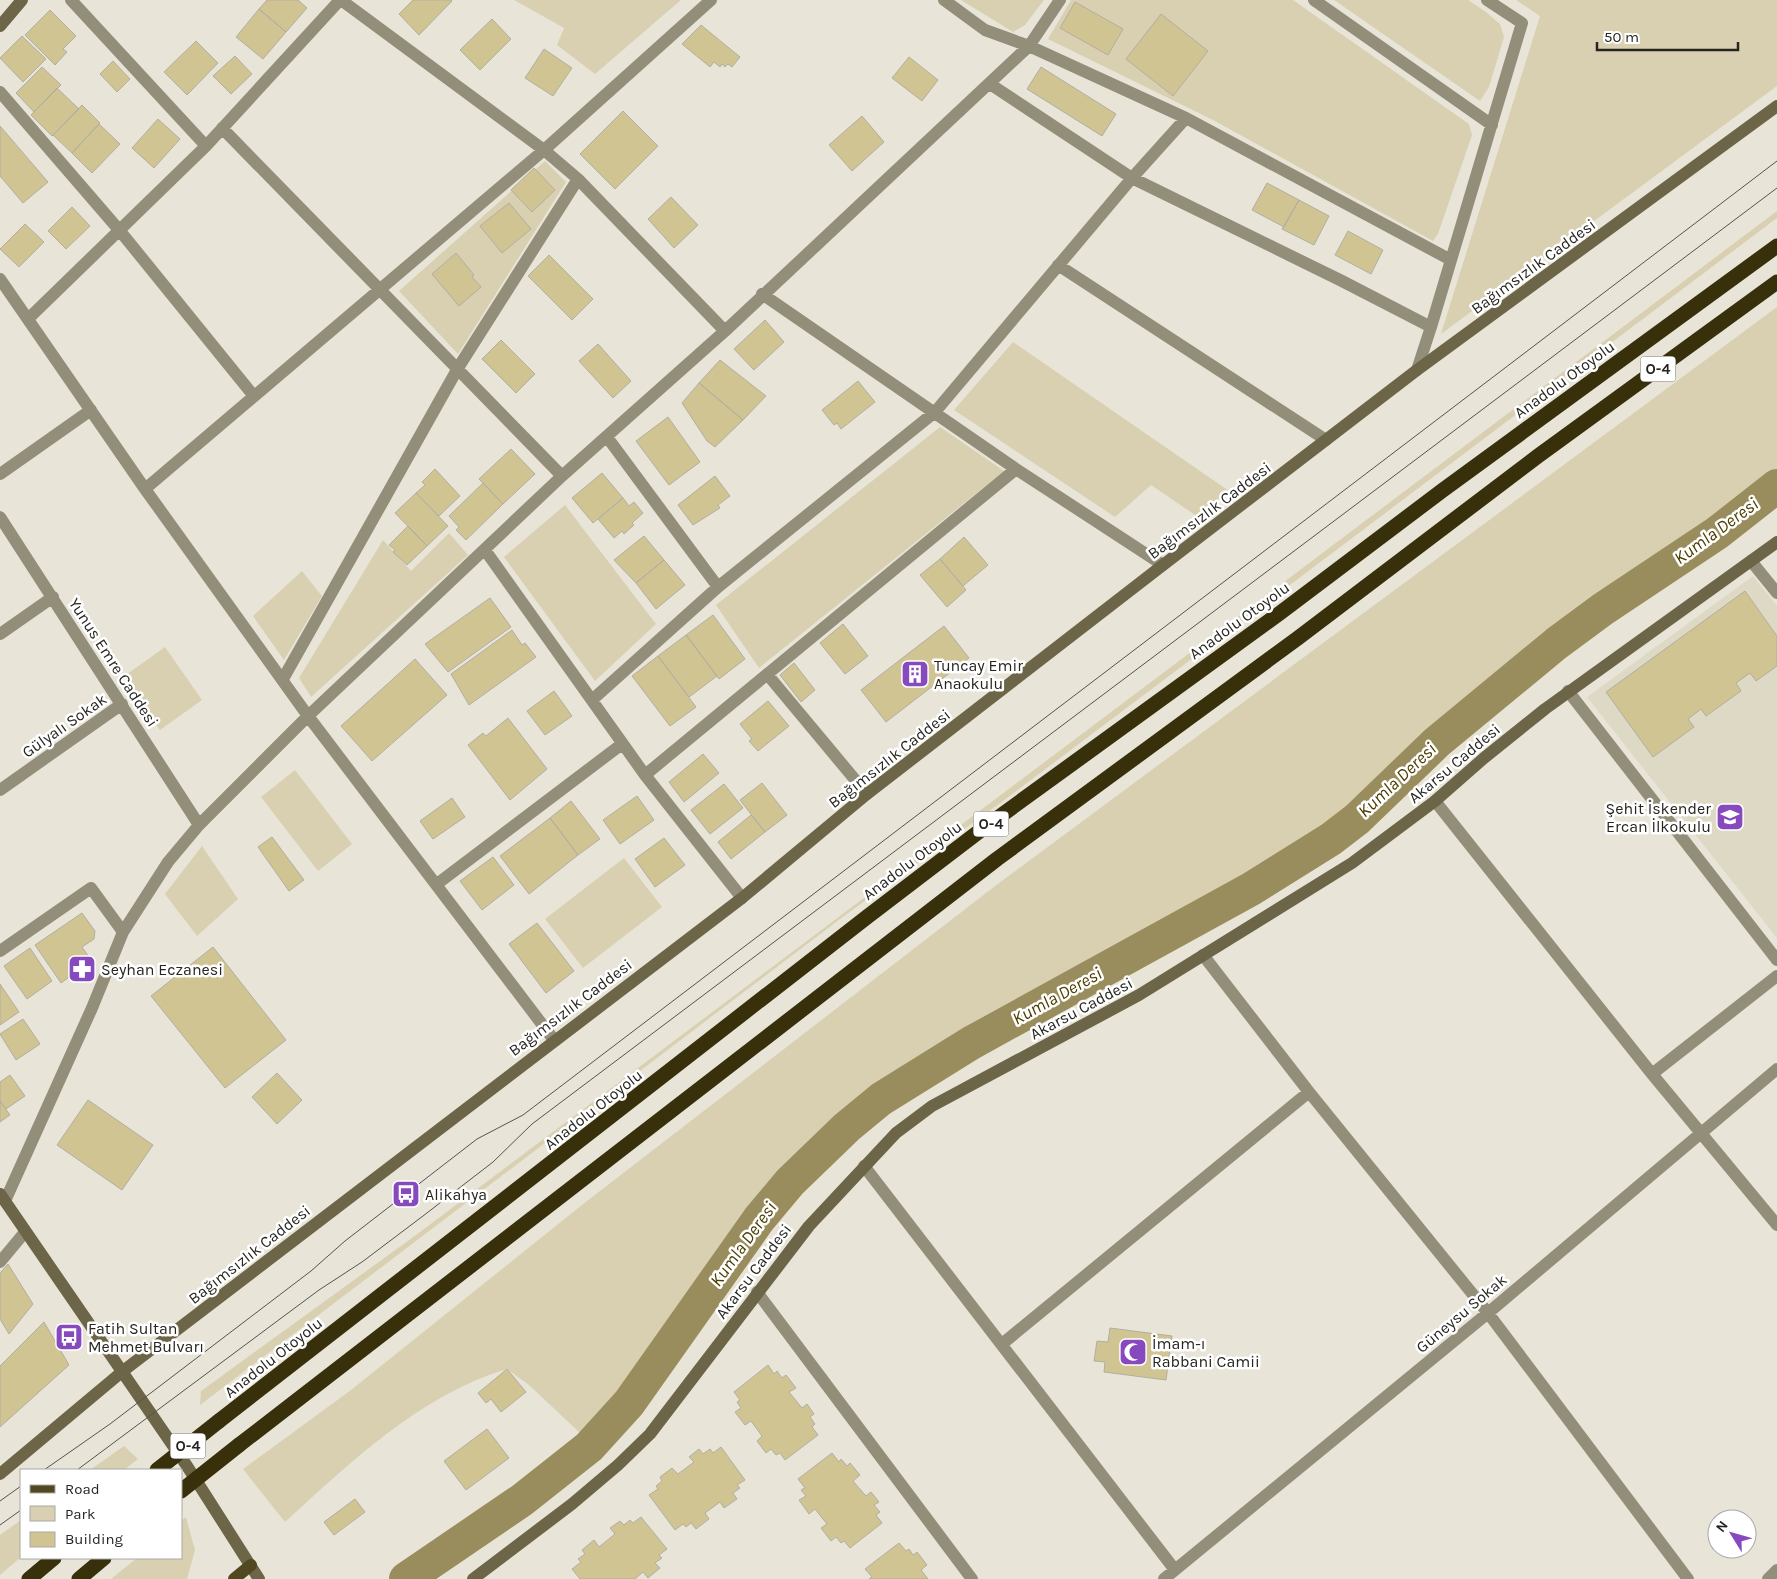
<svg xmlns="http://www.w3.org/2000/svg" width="1777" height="1579" viewBox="0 0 1777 1579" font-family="Karla,sans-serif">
<rect width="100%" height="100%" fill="#e8e5d8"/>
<path fill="#ded9c5" d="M 1753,576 L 1777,606 L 1777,938 L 1587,697 Z"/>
<path fill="#d8d0b1" d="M 514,0 L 681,0 L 595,74 L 557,45 L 564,28 Z
M 961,0 L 1044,0 L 1025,25 L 1013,32 Z
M 1071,0 L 1293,0 L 1469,124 L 1472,135 L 1438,234 L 1433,241 L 1213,120 L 1048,39 Z
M 1334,0 L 1468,0 L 1486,12 L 1500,24 L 1504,37 L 1489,87 L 1480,101 Z
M 1516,0 L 1777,0 L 1777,86 L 1441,334 L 1540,16 Z
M 545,161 L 566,182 L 458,354 L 399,291 Z
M 1777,211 L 1777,218 L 1003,801 L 844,916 L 200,1405 L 201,1391 L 416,1235 Z
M 1777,307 L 1777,471 L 1620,584 L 1512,667 L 1407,756 L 1351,811 L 1315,839 L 887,1082 L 838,1118 L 764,1195 L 613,1404 L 581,1434 L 529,1385 L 507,1369 C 420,1395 351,1462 285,1522 L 243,1469 L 351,1390 L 587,1201 L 999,883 Z
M 1013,342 L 1229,491 L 1198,517 L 1151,485 L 1115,517 L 954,410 Z
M 940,427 L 1004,471 L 759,668 L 716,605 Z
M 565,505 L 656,624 L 595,681 L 504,557 Z
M 449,533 L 468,555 L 311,697 L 299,678 L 383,540 L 411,571 Z
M 302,571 L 322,596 L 284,660 L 253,616 Z
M 165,647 L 202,700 L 160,730 L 123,677 Z
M 295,770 L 352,844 L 318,871 L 261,797 Z
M 202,846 L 238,899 L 197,936 L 165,894 Z
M 624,858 L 662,907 L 583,968 L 545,919 Z
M 124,1446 L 138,1459 L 124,1470 L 90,1470 Z
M 186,1517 L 195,1550 L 187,1579 L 111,1579 L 137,1558 L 181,1558 L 181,1521 Z
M 21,1520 L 21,1557 L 0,1575 L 0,1535 Z"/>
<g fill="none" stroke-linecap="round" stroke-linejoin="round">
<path stroke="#998d5e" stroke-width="34" d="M 406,1579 L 522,1500 L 589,1447 L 629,1403 L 759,1219 L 790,1182 L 847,1127 L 881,1099 L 971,1043 L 1251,889 L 1331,839 L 1357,819 L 1437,742 L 1557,643 L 1603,609 L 1717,533 L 1777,486"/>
</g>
<path fill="#d1c493" stroke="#b1aea2" d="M 267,0 L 298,0 L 307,8 L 286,32 L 259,9 Z
M 413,0 L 451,0 L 452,1 L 419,35 L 399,14 Z
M 1075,2 L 1123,29 L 1108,55 L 1060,28 Z
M 259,9 L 286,32 L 263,59 L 236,37 Z
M 50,10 L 76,36 L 63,49 L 67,52 L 55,65 L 25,35 Z
M 1161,14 L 1208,51 L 1173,96 L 1126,59 Z
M 492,19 L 511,39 L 480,70 L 460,50 Z
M 701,25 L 740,57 L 732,67 L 728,64 L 725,67 L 722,64 L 720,67 L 714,62 L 710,67 L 682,44 Z
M 22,36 L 46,59 L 23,82 L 0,58 Z
M 196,41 L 218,63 L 187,95 L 164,72 Z
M 544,49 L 572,68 L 553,96 L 525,78 Z
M 235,56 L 252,74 L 231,94 L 213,76 Z
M 909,57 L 938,80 L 922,101 L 892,78 Z
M 113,61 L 130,79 L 117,92 L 100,74 Z
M 42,67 L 61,85 L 34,112 L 16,93 Z
M 1041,67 L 1116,114 L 1102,136 L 1027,89 Z
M 57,88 L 79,109 L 52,136 L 31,115 Z
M 82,105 L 100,123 L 72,153 L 53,135 Z
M 623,111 L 658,146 L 615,189 L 580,154 Z
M 862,116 L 884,142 L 852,171 L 829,145 Z
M 158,119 L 180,139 L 154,168 L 132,148 Z
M 99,124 L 120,144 L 92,173 L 72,153 Z
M 0,126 L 48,182 L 23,203 L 0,176 Z
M 534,168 L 555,190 L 532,212 L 511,190 Z
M 1267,183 L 1299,200 L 1284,227 L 1252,210 Z
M 671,197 L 698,225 L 674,248 L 648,219 Z
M 1299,200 L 1329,216 L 1314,245 L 1282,229 Z
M 509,203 L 531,229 L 502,253 L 480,226 Z
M 72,207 L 90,226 L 66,249 L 48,231 Z
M 25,224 L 44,242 L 19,267 L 0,249 Z
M 1348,231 L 1383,250 L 1371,274 L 1335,255 Z
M 456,253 L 474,275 L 472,277 L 481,287 L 459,306 L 432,274 Z
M 549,255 L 593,299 L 572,320 L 528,276 Z
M 765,320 L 784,342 L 754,370 L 734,349 Z
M 501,340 L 535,374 L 516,393 L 482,359 Z
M 598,344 L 631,381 L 613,398 L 579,361 Z
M 720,360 L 766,396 L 743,420 L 699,383 Z
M 858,381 L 875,402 L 841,429 L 837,423 L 834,425 L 822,410 Z
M 699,383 L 743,420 L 715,447 L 707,441 L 682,403 Z
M 668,417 L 700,462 L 669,485 L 636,441 Z
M 511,449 L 535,474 L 503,504 L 479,479 Z
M 435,469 L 460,496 L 439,516 L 416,493 L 425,485 L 422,482 Z
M 602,473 L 623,498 L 593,523 L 572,498 Z
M 715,476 L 730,496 L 718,505 L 720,508 L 693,525 L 678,505 Z
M 483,483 L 503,504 L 466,540 L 456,530 L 459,527 L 449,516 Z
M 416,493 L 448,526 L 427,546 L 395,513 Z
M 623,498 L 629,506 L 634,502 L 643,513 L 632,523 L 634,525 L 624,534 L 622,531 L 614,538 L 598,519 Z
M 408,526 L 427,546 L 407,565 L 393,552 L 395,550 L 389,545 Z
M 644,536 L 664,560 L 636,583 L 614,560 Z
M 964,537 L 988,565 L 963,586 L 940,559 Z
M 940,559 L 966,590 L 947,607 L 920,575 Z
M 664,560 L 685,585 L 656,609 L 636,583 Z
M 1745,591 L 1777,636 L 1777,666 L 1756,681 L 1750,673 L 1736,683 L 1741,691 L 1706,716 L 1701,709 L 1688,719 L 1694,727 L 1653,757 L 1606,692 Z
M 490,598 L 511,627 L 448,672 L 425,644 Z
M 713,615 L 745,659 L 719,679 L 686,635 Z
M 843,624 L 868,656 L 845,674 L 820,643 Z
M 944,626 L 969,658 L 886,722 L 861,690 Z
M 512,630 L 522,645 L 525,643 L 536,657 L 469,705 L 451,674 Z
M 686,635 L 717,676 L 689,697 L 658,656 Z
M 658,656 L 696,707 L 670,726 L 632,676 Z
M 415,659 L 447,695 L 372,761 L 341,726 Z
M 794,663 L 815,690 L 801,702 L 780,675 Z
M 554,691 L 572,716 L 545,735 L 527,711 Z
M 768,701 L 789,726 L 758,751 L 749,741 L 752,739 L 740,724 Z
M 508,718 L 547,769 L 510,800 L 468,745 L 483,733 L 486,736 Z
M 703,754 L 719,773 L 684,802 L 669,782 Z
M 762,783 L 787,815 L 765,832 L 740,800 Z
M 724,784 L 743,808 L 710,834 L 691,810 Z
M 637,796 L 654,820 L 620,844 L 603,820 Z
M 452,798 L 465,817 L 433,839 L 420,821 Z
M 571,801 L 600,839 L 578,855 L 550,818 Z
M 751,815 L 765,832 L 731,859 L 718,842 Z
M 550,818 L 578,855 L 529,894 L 500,856 Z
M 272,837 L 304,880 L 289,891 L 258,847 Z
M 664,838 L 685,865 L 655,887 L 635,859 Z
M 493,857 L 514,885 L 482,910 L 460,881 Z
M 82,913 L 95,931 L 94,939 L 82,947 L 89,957 L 73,968 L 76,972 L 61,983 L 35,945 Z
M 537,923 L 574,971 L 546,993 L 509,944 Z
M 213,947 L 286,1040 L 225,1088 L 151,996 Z
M 30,948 L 52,981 L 27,999 L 4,966 Z
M 0,984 L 19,1012 L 0,1025 Z
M 23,1019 L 40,1044 L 16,1060 L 0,1034 Z
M 277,1073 L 302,1100 L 277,1124 L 252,1097 Z
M 10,1075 L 25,1096 L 6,1109 L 0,1101 L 0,1082 Z
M 88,1100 L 153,1145 L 122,1190 L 57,1145 Z
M 0,1101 L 10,1115 L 0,1122 Z
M 8,1264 L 33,1304 L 9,1334 L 0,1319 L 0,1273 Z
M 44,1322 L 69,1365 L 0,1427 L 0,1366 Z
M 1110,1328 L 1172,1336 L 1166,1380 L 1104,1372 L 1105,1362 L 1094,1361 L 1097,1341 L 1108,1342 Z
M 768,1365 L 774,1374 L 777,1371 L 782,1378 L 786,1375 L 796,1388 L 789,1392 L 802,1408 L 807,1404 L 814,1414 L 810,1417 L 815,1424 L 812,1427 L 818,1435 L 785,1460 L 780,1453 L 776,1455 L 771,1449 L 766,1453 L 757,1441 L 762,1436 L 751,1421 L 745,1425 L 735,1412 L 741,1408 L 737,1402 L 740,1400 L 734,1392 Z
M 507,1369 L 526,1392 L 501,1412 L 491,1399 L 486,1403 L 478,1393 Z
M 487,1429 L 509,1458 L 466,1490 L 444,1461 Z
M 721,1447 L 745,1480 L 737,1485 L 740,1488 L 733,1493 L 737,1499 L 724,1508 L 720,1502 L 705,1513 L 709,1519 L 696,1529 L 691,1523 L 686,1527 L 683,1524 L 675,1530 L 649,1495 L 658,1489 L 656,1486 L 662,1481 L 660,1477 L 672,1468 L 678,1474 L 694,1462 L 689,1457 L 699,1449 L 703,1454 L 710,1449 L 713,1453 Z
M 832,1453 L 839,1462 L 841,1459 L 847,1466 L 850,1463 L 860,1475 L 853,1481 L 866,1496 L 871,1492 L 879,1502 L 874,1505 L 880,1512 L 876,1515 L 882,1523 L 850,1548 L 844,1541 L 841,1543 L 836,1537 L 831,1541 L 821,1528 L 827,1524 L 815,1509 L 809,1514 L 799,1500 L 806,1496 L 801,1490 L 805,1488 L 798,1479 Z
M 355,1499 L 365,1512 L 334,1535 L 324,1522 Z
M 641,1517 L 667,1549 L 659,1555 L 662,1558 L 655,1563 L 660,1568 L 648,1578 L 643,1572 L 635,1579 L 580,1579 L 572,1569 L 581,1562 L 578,1559 L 585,1554 L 582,1550 L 594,1540 L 599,1547 L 615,1534 L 610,1528 L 620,1521 L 624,1525 L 630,1520 L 633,1523 Z
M 899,1543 L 906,1551 L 909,1549 L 913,1555 L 917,1552 L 927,1565 L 921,1570 L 928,1579 L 869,1579 L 872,1577 L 865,1569 Z"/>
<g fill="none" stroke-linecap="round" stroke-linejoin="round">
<path stroke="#938e7a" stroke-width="12" d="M 71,0 L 206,146
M 341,0 L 544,150 L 578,179 L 725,331
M 944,0 L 985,30 L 1029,46 L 1186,118 L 1451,260 L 1431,327
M 1314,0 L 1492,125
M 990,84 L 1132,178 L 1342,281 L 1431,327 L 1417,370
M 0,92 L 120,231 L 253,395
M 222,128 L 562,476
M 1451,260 L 1522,23 L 1487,0
M 1058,265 L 1326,440
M 0,279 L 145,489 L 308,716 L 554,1040
M 762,294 L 1016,469 L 1163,565
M 29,318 L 206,146 L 340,0
M 607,437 L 718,587
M 0,474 L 91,410
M 145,489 L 544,150 L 711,0
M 0,517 L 199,825
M 485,550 L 645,775 L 742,898
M 1751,561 L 1777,593
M 0,634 L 53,597
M 767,674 L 867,794
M 283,679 L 458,368 L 578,179
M 1568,691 L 1777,960
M 592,700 L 718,587 L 935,412 L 1132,178 L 1186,118
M 645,775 L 1016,469
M 0,790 L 122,704
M 1435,801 L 1652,1074 L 1777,1225
M 437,884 L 622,744
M 0,951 L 91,888 L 123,932
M 1203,955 L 1309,1092 L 1488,1313 L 1688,1579
M 1652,1074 L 1777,976
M 864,1166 L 1175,1570
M 5,1201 L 92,1008 L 123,932 L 168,862 L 199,825 L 308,716 L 562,476 L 725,331 L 1029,46 L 1060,0
M 0,1262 L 25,1232
M 757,1292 L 972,1579
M 1002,1344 L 1309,1092
M 1164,1579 L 1488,1313 L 1777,1069
M 1768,1579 L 1777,1570"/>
<path stroke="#6c6547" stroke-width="12" d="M 0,26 L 22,0
M 0,1194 L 187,1466 L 259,1579
M 0,1474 L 123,1371 L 742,898 L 867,794 L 1163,565 L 1417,370 L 1777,106
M 473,1579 L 572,1504 L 618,1465 L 650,1434 L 809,1226 L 896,1133 L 932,1106 L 1139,995 L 1352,863 L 1435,801 L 1484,758 L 1545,709 L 1777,542"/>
<path stroke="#514822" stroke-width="12" d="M 234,1579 L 251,1565"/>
<path stroke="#382f0b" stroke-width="15" d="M 219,1421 L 867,917 L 981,830 L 1280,613 L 1443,490 L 1777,246
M 239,1445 L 997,859 L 1298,638 L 1538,456 L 1777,282
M 29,1579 L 54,1558
M 79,1579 L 104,1558"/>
<path stroke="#55544d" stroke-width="1" d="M 44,1470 L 110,1424 L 311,1271 L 345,1241 L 477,1139 L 523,1115 L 1777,161
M 77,1470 L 319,1290 L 362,1262 L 423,1216 L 493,1162 L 532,1124 L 1777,188
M 0,1501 L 21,1486
M 0,1525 L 21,1510"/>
<path stroke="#382f0b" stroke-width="15" d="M 157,1470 L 219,1421
M 181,1491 L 239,1445"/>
</g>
<defs>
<symbol id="building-square" viewBox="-11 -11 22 22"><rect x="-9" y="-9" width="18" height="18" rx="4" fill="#8749be" stroke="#fff"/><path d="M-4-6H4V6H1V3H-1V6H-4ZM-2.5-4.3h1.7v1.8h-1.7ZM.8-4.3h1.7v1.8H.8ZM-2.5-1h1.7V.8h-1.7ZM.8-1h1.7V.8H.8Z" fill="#fff"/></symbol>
<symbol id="school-square" viewBox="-11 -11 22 22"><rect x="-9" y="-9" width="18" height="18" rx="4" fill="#8749be" stroke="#fff"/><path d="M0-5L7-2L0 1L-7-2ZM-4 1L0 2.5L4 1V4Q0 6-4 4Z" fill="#fff"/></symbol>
<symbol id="pharmacy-square" viewBox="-11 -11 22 22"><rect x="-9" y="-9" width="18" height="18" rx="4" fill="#8749be" stroke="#fff"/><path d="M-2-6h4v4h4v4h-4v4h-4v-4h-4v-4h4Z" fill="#fff"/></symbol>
<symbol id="bus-square" viewBox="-11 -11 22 22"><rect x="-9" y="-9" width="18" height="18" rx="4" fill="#8749be" stroke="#fff"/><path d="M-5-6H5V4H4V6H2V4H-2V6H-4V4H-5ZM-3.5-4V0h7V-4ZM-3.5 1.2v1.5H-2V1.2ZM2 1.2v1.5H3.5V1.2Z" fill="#fff"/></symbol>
<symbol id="mosque-square" viewBox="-11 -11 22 22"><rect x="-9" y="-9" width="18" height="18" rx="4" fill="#8749be" stroke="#fff"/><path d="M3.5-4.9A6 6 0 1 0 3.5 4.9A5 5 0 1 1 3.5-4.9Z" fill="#fff"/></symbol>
</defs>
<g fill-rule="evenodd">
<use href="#building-square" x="899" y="658" width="32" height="32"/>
<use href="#school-square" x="1714" y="801" width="32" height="32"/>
<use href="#pharmacy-square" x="66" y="953" width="32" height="32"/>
<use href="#bus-square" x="390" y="1178" width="32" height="32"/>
<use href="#bus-square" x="53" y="1321" width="32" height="32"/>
<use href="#mosque-square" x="1117" y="1336" width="32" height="32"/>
</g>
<g text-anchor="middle" stroke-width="5" stroke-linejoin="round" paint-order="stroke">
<g fill="#fff" stroke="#676663" stroke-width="1">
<rect x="1640.5" y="356.5" width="35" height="25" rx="4"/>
<rect x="973.5" y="811.5" width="35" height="25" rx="4"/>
<rect x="170.5" y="1433.5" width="35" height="25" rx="4"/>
</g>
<g font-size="15" font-weight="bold" fill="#262520">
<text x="1658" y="374">O-4</text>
<text x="991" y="829">O-4</text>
<text x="188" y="1451">O-4</text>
</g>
<g font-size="16" fill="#262520" stroke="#fff">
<text transform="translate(1533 266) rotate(-36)" y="6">Bağımsızlık Caddesi</text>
<text transform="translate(1564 379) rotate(-36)" y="6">Anadolu Otoyolu</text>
<text transform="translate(1209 510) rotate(-37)" y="6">Bağımsızlık Caddesi</text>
<text transform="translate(1239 620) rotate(-36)" y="6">Anadolu Otoyolu</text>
<text transform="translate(114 662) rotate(57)" y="6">Yunus Emre Caddesi</text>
<text transform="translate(64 725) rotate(-35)" y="6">Gülyalı Sokak</text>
<text transform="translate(889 758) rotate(-38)" y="6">Bağımsızlık Caddesi</text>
<text transform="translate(1454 763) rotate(-40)" y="6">Akarsu Caddesi</text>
<text transform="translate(912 860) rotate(-37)" y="6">Anadolu Otoyolu</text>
<text transform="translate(570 1007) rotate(-37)" y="6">Bağımsızlık Caddesi</text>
<text transform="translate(1081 1008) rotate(-28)" y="6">Akarsu Caddesi</text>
<text transform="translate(593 1109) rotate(-38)" y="6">Anadolu Otoyolu</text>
<text transform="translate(249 1254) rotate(-38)" y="6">Bağımsızlık Caddesi</text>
<text transform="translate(753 1271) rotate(-53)" y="6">Akarsu Caddesi</text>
<text transform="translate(1461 1313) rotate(-40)" y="6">Güneysu Sokak</text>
<text transform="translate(273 1357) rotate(-38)" y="6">Anadolu Otoyolu</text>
</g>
<g font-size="16" fill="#262520" stroke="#fff" text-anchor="start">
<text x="934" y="671">Tuncay Emir<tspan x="934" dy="18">Anaokulu</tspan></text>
<text x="1711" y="814" text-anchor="end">Şehit İskender<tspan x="1711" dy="18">Ercan İlkokulu</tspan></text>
<text x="101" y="975">Seyhan Eczanesi</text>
<text x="425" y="1200">Alikahya</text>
<text x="88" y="1334">Fatih Sultan<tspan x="88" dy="18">Mehmet Bulvarı</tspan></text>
<text x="1152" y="1349">İmam-ı<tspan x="1152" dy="18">Rabbani Camii</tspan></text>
</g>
<g font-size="18" font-style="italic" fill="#4c3e00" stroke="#fff">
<text transform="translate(1716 531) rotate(-36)" y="6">Kumla Deresi</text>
<text transform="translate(1397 780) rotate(-43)" y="6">Kumla Deresi</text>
<text transform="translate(1057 996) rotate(-29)" y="6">Kumla Deresi</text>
<text transform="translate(743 1244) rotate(-54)" y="6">Kumla Deresi</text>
</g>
</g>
<rect x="20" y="1469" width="162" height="90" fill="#ffffff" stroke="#a8a8a6"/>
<rect x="30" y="1485" width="25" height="8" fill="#514822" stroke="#a8a8a6"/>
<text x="65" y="1494" font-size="15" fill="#262520">Road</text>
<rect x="30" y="1506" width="25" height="15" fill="#d8d0b1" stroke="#a8a8a6"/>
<text x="65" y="1519" font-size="15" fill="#262520">Park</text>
<rect x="30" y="1532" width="25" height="15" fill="#d1c493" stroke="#a8a8a6"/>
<text x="65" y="1544" font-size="15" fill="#262520">Building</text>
<g transform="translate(1732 1534) rotate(307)"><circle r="24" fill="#ffffff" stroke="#a8a8a6"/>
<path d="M0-4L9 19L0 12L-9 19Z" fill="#8749be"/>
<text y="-8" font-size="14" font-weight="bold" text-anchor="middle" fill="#262520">N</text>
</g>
<path d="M1597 42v8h141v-8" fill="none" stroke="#262520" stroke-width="2.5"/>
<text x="1604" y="42" font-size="15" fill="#262520" stroke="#ffffff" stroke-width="4" paint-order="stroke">50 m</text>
</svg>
